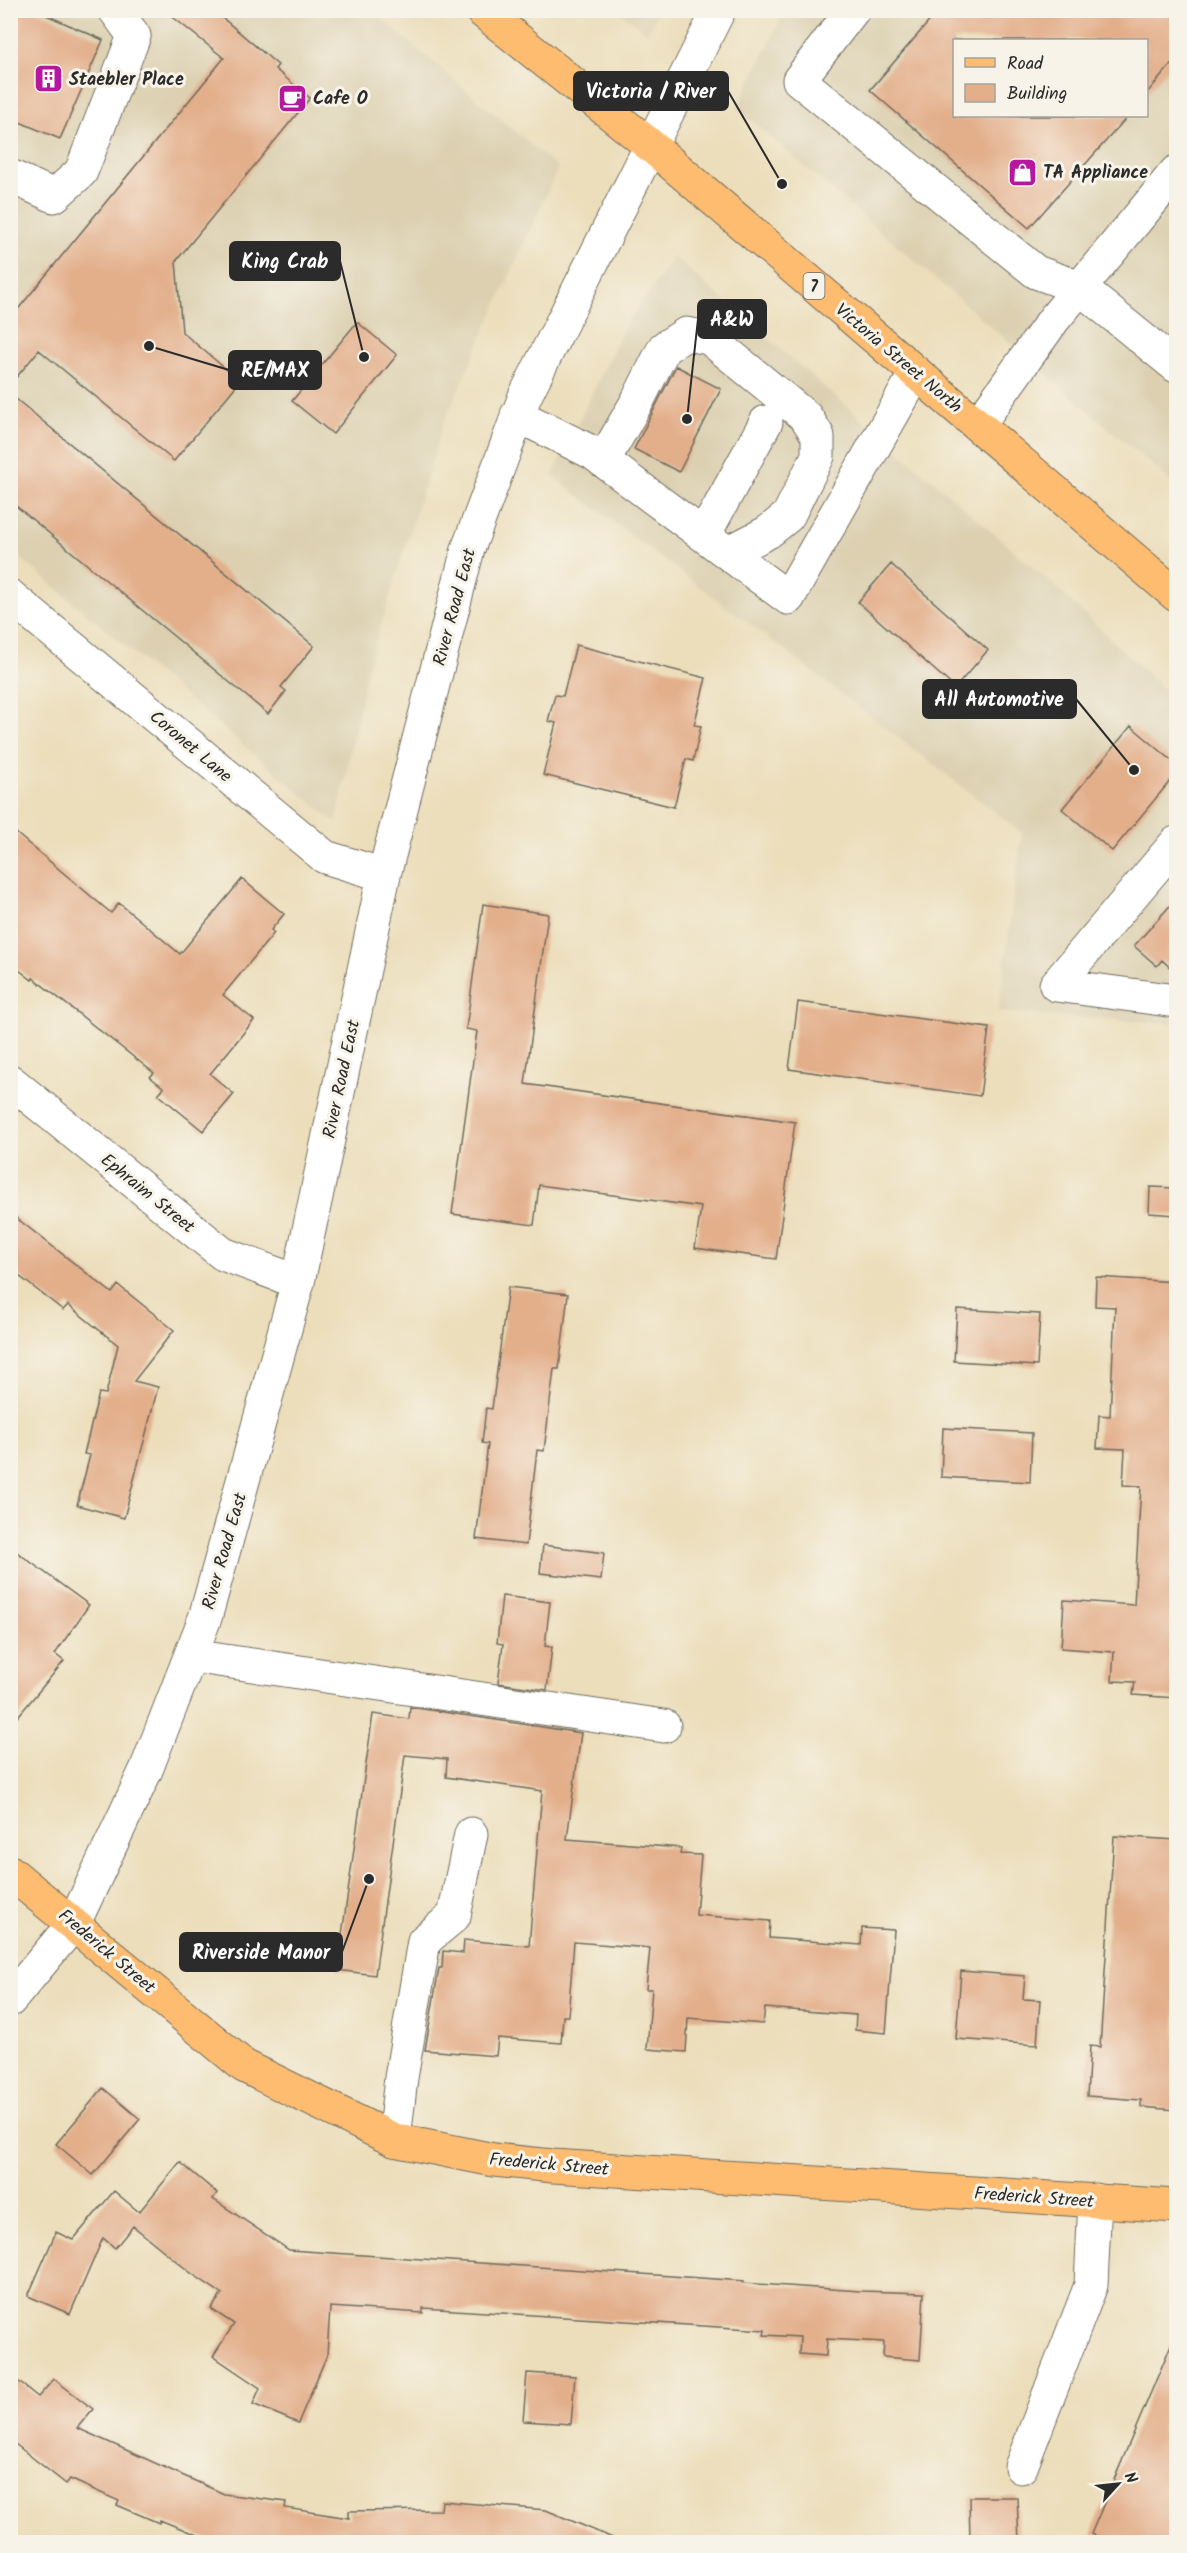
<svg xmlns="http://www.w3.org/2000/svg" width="1187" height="2553" viewBox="0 0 1187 2553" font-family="Kalam,sans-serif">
<rect width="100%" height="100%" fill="#f7f3e8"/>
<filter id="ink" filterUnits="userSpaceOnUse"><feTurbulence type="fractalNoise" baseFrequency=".0167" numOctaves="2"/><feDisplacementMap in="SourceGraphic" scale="12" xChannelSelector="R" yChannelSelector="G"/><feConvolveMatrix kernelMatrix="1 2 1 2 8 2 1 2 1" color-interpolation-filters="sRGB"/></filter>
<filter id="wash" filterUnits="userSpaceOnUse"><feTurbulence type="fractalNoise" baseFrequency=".008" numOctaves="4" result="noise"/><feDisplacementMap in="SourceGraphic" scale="24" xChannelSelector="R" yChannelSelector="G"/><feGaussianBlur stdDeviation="1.35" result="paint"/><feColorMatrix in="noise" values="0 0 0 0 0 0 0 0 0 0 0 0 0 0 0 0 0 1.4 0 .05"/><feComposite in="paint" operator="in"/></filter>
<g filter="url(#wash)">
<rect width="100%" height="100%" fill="#ecdebb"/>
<path fill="#dcd0b1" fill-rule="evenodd" d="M 11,11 L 373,11 L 558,168 L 443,424 L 367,670 L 336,823 L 11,550 Z
M 619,11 L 658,11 L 647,33 Z
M 785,11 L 1176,11 L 1176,486 L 737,108 ZM 954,40 L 1146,40 L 1146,116 L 954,116 Z
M 674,257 L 1058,589 L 1176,701 L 1176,1024 L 998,1012 L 1022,833 L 787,652 L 552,476 L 626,324 Z"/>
<g id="blocks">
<path fill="#e3af8b" d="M 10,10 L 35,10 L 103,40 L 60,139 L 10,118 Z
M 164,10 L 213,10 L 278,65 L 275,69 L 310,98 L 176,261 L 182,332 L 240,381 L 174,461 L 39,350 L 10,385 L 10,319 L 224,58 Z
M 939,10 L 1176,10 L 1176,59 L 1146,94 L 1146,40 L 954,40 L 954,116 L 1128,116 L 1029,228 L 870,90 Z
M 357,322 L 397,355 L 333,434 L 292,401 Z
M 676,366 L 721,389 L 679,472 L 634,449 Z
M 10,394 L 314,646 L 281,687 L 286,691 L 268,714 L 10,501 Z
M 891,564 L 988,650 L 955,688 L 858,602 Z
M 576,645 L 706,678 L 694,725 L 701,726 L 693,761 L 686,759 L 674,807 L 543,775 L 556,723 L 548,721 L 555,695 L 563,696 Z
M 1131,726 L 1176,764 L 1176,774 L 1112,851 L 1062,809 Z
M 10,828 L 111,913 L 119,903 L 180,954 L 242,879 L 284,914 L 271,930 L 274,933 L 223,995 L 254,1020 L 210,1074 L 234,1094 L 203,1131 L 158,1094 L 164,1088 L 150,1077 L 154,1073 L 33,978 L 32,980 L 10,963 Z
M 1176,899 L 1176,973 L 1162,960 L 1157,966 L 1134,946 Z
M 483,904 L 548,914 L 525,1084 L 795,1122 L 776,1259 L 695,1248 L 701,1207 L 539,1185 L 534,1225 L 452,1214 L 477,1031 L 466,1029 Z
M 798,1002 L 989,1028 L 980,1096 L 789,1069 Z
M 1150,1187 L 1176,1188 L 1176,1215 L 1149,1213 Z
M 10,1213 L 112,1293 L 118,1285 L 174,1330 L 134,1381 L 158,1387 L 124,1518 L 77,1505 L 90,1455 L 84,1454 L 99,1393 L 106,1394 L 118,1345 L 68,1305 L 63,1310 L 10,1269 Z
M 1096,1277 L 1176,1282 L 1176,1698 L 1133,1695 L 1135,1682 L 1112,1681 L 1114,1652 L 1061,1648 L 1064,1600 L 1134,1605 L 1141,1486 L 1123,1485 L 1125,1449 L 1097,1448 L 1099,1415 L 1110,1416 L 1115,1307 L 1095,1306 Z
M 508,1287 L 568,1294 L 559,1369 L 554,1369 L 544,1451 L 537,1450 L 526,1545 L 476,1539 L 488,1444 L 482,1443 L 486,1408 L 492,1409 Z
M 957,1309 L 1040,1314 L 1037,1366 L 954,1361 Z
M 943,1428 L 1032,1433 L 1030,1482 L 941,1477 Z
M 543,1545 L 604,1553 L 601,1580 L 540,1573 Z
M 10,1547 L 89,1605 L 55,1654 L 64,1661 L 10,1726 Z
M 502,1596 L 550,1602 L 545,1646 L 552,1647 L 547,1690 L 498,1683 L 503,1644 L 497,1643 Z
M 410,1707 L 581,1733 L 567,1839 L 681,1848 L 680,1854 L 701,1855 L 696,1915 L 770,1921 L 769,1938 L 861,1945 L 862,1928 L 894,1930 L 886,2033 L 855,2030 L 856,2015 L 765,2008 L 763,2024 L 688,2018 L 686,2052 L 647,2049 L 652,1989 L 646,1989 L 650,1948 L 574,1942 L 568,2016 L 563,2016 L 561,2043 L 498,2038 L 496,2056 L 425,2050 L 439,1968 L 442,1968 L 443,1951 L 463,1953 L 464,1940 L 529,1946 L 542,1791 L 446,1777 L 447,1759 L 405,1755 L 375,1975 L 337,1970 L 373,1714 L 409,1719 Z
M 1114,1836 L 1176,1840 L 1176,2110 L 1141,2107 L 1141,2100 L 1087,2096 L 1090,2046 L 1100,2047 Z
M 961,1971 L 1025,1976 L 1023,1999 L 1040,2000 L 1037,2045 L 956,2039 Z
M 103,2088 L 140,2119 L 93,2175 L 56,2144 Z
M 180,2162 L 217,2193 L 213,2199 L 289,2250 L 744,2281 L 743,2283 L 860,2291 L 924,2293 L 920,2360 L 883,2357 L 884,2342 L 827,2339 L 826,2356 L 799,2354 L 800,2337 L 764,2335 L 765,2330 L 423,2308 L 423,2313 L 330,2307 L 327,2355 L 298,2423 L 253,2404 L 260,2388 L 213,2356 L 234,2324 L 211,2309 L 222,2294 L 191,2273 L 133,2226 L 115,2248 L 103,2238 L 70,2314 L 28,2296 L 56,2232 L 73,2240 L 114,2191 L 139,2212 Z
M 1176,2333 L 1176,2542 L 1111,2542 L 1091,2534 Z
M 527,2373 L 575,2376 L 571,2424 L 523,2421 Z
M 10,2375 L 38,2397 L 54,2379 L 93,2409 L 77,2428 L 224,2494 L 286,2502 L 285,2508 L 349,2518 L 349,2511 L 441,2510 L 442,2501 L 546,2510 L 622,2542 L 214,2542 L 160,2520 L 159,2523 L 117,2505 L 119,2501 L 70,2479 L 66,2484 L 10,2440 Z
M 969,2497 L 1017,2497 L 1019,2542 L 970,2542 Z"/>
</g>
</g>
<g filter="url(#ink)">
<use href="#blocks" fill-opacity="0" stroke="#6f6a5d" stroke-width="1.5"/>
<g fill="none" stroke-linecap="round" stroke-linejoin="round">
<defs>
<path id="minor" d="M 853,10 L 799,80 L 1036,272 L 1080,288 L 1176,366
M 10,176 L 54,196 L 81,172 L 134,36 L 115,10
M 517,415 L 593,453 L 788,598 L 916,373
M 978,425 L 1054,319 L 1176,172
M 603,461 L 638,400 L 664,348 L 686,334 L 709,338 L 806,417 L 818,436 L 818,456 L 788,516 L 768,532 L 728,553
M 704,535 L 766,422
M 10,596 L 325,857 L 384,875
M 1176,843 L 1056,985 L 1176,1001
M 10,1081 L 223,1254 L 298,1282
M 191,1656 L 664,1726
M 10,2000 L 74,1923 L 146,1770 L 205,1618 L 298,1282 L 384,875 L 468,549 L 525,396 L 719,10
M 394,2140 L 401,2078 L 424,1941 L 454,1916 L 471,1834
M 1021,2467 L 1091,2285 L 1095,2200"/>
<path id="major" d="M 481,10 L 651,146 L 1176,595
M 10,1872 L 244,2066 L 394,2140 L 494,2160 L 553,2166 L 1176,2206"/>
</defs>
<use href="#minor" stroke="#6f6a5d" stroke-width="35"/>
<use href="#major" stroke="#6f6a5d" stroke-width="35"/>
<use href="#minor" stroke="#fff" stroke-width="33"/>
<use href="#major" stroke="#fdbc6f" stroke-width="33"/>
</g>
</g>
<defs>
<symbol id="building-square" viewBox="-11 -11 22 22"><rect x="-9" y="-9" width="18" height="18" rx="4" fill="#b5179e" stroke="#f7f3e8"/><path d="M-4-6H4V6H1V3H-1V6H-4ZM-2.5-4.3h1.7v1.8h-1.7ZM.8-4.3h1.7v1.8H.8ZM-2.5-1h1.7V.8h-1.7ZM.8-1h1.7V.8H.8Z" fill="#fff"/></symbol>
<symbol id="cafe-square" viewBox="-11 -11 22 22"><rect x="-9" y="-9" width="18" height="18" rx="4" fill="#b5179e" stroke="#f7f3e8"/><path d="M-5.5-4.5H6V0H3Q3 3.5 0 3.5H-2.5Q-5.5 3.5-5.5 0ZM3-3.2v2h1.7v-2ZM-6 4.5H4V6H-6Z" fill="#fff"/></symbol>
<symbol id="shop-square" viewBox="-11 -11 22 22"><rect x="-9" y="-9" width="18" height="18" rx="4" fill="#b5179e" stroke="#f7f3e8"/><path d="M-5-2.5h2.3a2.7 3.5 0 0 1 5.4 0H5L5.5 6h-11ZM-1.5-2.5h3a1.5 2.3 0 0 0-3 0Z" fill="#fff"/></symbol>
</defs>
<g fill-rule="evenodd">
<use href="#building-square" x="32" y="62" width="33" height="33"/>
<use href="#cafe-square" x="276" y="82" width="33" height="33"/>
<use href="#shop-square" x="1006" y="156" width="33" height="33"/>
</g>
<g text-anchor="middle" stroke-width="6" stroke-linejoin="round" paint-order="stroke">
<rect fill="#f7f3e8" stroke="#686764" stroke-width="1.5" x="803.5" y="273" width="21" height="26" rx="4.5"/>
<g font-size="16" font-weight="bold" fill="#2b2b2b">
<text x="814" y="292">7</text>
</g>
<g font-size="18" font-weight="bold" fill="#2b2b2b" stroke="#f7f3e8" text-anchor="start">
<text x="69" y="85">Staebler Place</text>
<text x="313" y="104">Cafe O</text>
<text x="1043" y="178">TA Appliance</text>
</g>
<g font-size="18" fill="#2b2b2b" stroke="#f7f3e8">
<text transform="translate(899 358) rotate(40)" y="6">Victoria Street North</text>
<text transform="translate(454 607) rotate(-75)" y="6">River Road East</text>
<text transform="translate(191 746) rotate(40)" y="6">Coronet Lane</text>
<text transform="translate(341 1079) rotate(-78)" y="6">River Road East</text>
<text transform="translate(148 1193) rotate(39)" y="6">Ephraim Street</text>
<text transform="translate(224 1551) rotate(-74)" y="6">River Road East</text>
<text transform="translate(107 1951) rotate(40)" y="6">Frederick Street</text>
<text transform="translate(549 2164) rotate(5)" y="6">Frederick Street</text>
<text transform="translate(1034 2197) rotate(4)" y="6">Frederick Street</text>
</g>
</g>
<path fill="none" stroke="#2b2b2b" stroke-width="2" d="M782 184L728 91M364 357L340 261M687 419L698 319M149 346L229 370M1134 770L1076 699M369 1879L342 1952"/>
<g fill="#2b2b2b" stroke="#f7f3e8" stroke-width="2">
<circle cx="782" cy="184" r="6"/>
<circle cx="364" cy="357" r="6"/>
<circle cx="687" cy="419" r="6"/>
<circle cx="149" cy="346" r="6"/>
<circle cx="1134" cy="770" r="6"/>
<circle cx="369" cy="1879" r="6"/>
</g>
<g fill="#2b2b2b" stroke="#2b2b2b" stroke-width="2">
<rect x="574" y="72" width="154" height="38" rx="6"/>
<rect x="230" y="242" width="110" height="38" rx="6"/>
<rect x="698" y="300" width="68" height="38" rx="6"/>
<rect x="229" y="351" width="92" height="38" rx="6"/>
<rect x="923" y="680" width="153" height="38" rx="6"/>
<rect x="180" y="1933" width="162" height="38" rx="6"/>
</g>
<g font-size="20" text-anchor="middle" font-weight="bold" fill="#fff">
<text x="651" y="98">Victoria / River</text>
<text x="285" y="268">King Crab</text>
<text x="732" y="326">A&amp;W</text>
<text x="275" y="377">RE/MAX</text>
<text x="999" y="706">All Automotive</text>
<text x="261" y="1959">Riverside Manor</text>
</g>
<rect width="1187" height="2553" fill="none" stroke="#f7f3e8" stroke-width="36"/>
<rect x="953" y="39" width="195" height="78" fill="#f7f3e8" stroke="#a5a39c" stroke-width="1.5"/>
<rect x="965" y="58" width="30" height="9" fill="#fdbc6f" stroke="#a5a39c" stroke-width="1.5"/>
<text x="1007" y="69" font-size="18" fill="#2b2b2b">Road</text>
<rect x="965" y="84" width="30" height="18" fill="#e3af8b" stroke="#a5a39c" stroke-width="1.5"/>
<text x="1007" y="99" font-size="18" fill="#2b2b2b">Building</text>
<g transform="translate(1118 2484) rotate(63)" stroke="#f7f3e8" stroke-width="4.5" paint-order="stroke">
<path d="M0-4.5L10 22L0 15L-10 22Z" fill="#2b2b2b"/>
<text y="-9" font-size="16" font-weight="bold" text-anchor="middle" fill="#2b2b2b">N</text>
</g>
</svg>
